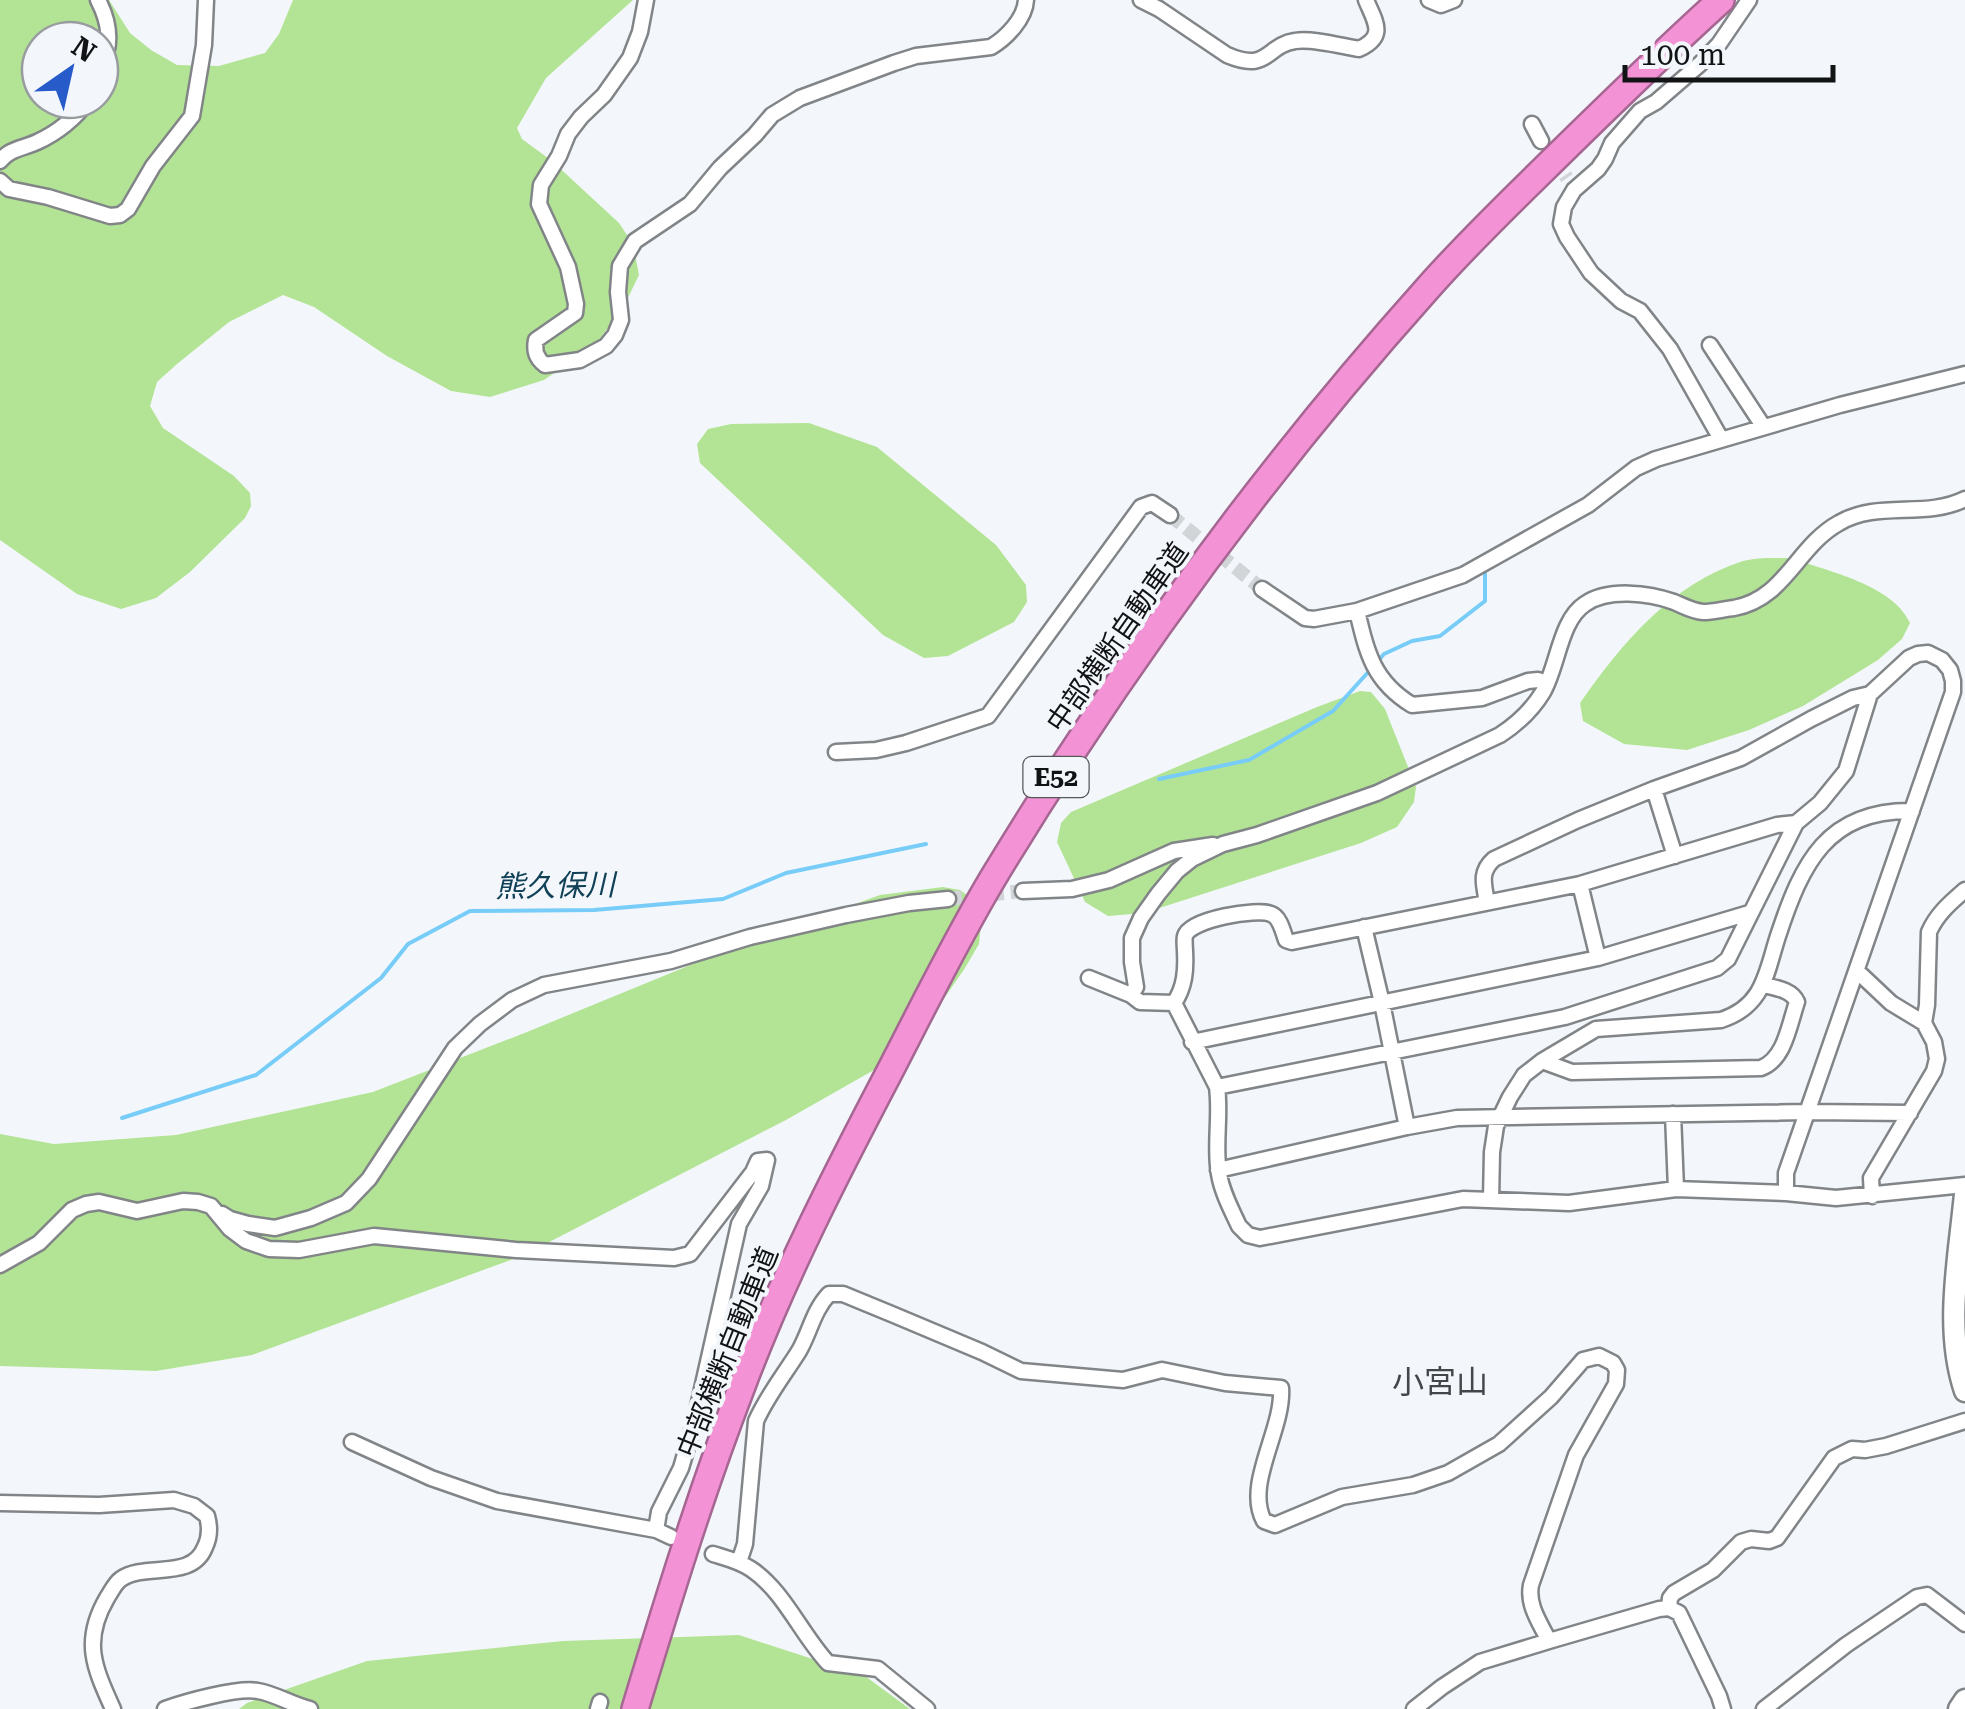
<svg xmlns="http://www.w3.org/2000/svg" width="1965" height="1709" viewBox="0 0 1965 1709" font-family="'Roboto Serif','Noto Sans JP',serif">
<rect width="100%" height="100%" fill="#f3f7fb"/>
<path fill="#b3e495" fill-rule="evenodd" d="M 0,0 L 109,0 L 130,33 L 151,50 L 177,65 L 219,66 L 265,53 L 279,34 L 293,0 L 633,0 L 546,78 L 517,128 L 522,139 L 552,161 L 619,223 L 633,244 L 639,275 L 623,308 L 595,345 L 544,380 L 490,397 L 451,391 L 387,356 L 314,307 L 283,295 L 229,322 L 177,364 L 157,382 L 150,406 L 163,428 L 234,476 L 250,493 L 251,506 L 245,518 L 190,572 L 156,598 L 121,609 L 77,594 L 0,540 ZM 40,40 L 100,40 L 100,100 L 40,100 Z
M 809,423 L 877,447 L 996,545 L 1026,585 L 1027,602 L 1014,622 L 948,656 L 924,658 L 883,635 L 700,463 L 697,444 L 708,429 L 731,424 Z
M 1790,558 C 1828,571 1893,585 1910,623 L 1902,639 L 1878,660 L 1803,706 L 1749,730 L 1687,750 L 1624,744 L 1583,721 L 1580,703 C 1622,643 1671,584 1743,561 C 1758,557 1775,558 1790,558 Z
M 1360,691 L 1371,692 L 1385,709 L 1416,787 L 1414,802 L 1397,827 L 1361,843 L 1144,913 L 1108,916 L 1085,902 L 1057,842 L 1061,823 L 1071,812 L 1317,707 Z
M 943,887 L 960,890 L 978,903 L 982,915 L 979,944 L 965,968 L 932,1016 L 874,1070 L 786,1120 L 524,1255 L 252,1355 L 156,1371 L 0,1366 L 0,1134 L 54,1144 L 176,1135 L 373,1092 L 527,1032 L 722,952 L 880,895 Z
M 739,1635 L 865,1676 L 910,1709 L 239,1709 L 247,1703 L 367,1661 L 563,1641 Z"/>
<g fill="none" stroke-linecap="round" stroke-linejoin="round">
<path stroke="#78ccf8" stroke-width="4" d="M 1377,662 L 1384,654 L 1412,641 L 1440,636 L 1485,601 L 1485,570
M 1159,779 L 1249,760 L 1333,711 L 1371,669
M 122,1118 L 256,1075 L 381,978 L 408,944 L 470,911 L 594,910 L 723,899 L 786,873 L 926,844"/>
<path stroke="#d1d5d8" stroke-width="14" stroke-dasharray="14 7" stroke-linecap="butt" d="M 1553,158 L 1567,178
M 1170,515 L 1262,589
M 948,899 L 1023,891"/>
<defs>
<path id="minor" d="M 98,0 C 110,23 113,45 100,68
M 646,0 L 640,32 L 630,58 L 604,95 L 581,117 L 568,134 L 559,156 L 541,185 L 539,204 L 568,267 L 576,304 L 575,313 L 536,340 C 534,351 536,358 545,365 L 580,360 L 606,346 L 615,335 L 621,320 L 618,292 L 620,266 L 635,241 L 690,204 L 720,168 L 755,135 L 772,115 L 800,98 L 894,63 L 916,56 L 991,47 C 1006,38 1025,19 1026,0
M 1141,0 L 1159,9 L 1227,55 C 1269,73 1266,45 1295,41 C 1312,38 1341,46 1359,49 C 1387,36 1375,22 1366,0
M 1429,0 L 1441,5 L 1454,0
M 1532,124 L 1541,141
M 0,161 C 9,149 24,148 37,142 C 57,133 76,117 89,100
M 0,181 L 9,189 L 48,197 L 110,216 L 120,215 L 128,209 L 153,166 L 192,116 L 204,45 L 206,0
M 1710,345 L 1763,426
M 1721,439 L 1670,349 L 1640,311 L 1621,301 L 1591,273 L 1567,237 L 1561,224 L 1564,207 L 1574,190 L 1598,169 L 1605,159 L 1612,143 L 1640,111 L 1656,102 L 1700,64 L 1719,44 L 1749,0
M 1262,589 L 1305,618 L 1314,619 L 1357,611 L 1463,575 L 1588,505 L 1636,468 L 1656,459 L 1840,405 L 1965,374
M 1357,611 C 1367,653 1373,681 1412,705 L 1482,698 L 1528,681 L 1538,680 L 1547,684
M 836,752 L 876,750 L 906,743 L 988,716 L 1141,507 L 1152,503 L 1170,515
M 1654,789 L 1675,856
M 1580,884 L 1598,958
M 1023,891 L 1072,889 L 1109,880 L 1174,851 L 1213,845
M 1487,902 C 1484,885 1479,872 1494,859 L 1578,820 L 1654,789 L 1741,758 L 1811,719 L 1853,698 L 1870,694 L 1909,658 L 1918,654 L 1928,653 L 1942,660 L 1950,670 L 1953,681 L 1953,692 L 1786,1173 L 1786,1193
M 1364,927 L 1382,1003 L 1407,1127
M 1857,971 L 1891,1003 L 1924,1023
M 1089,978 L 1131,995 L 1140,1002 L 1174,1003
M 1131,995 L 1136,987 L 1132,962 L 1132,938 L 1141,918 L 1158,894 L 1177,871 L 1192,859 L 1223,844 L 1257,835 L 1377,793 L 1500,735 C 1517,724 1532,710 1543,692 C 1558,666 1560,620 1585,604 C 1608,588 1649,593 1674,602 C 1684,606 1692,611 1703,612 C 1713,612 1724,609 1734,608 C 1785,599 1797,546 1839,523 C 1878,500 1925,519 1965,499
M 1174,1003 L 1217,1087 C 1221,1116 1214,1146 1219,1174 C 1222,1192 1231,1209 1239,1226 L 1248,1235 L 1260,1238 L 1463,1199 L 1569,1203 L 1676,1189 L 1786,1193 L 1836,1198 L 1965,1185
M 1174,1003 C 1185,987 1186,970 1185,951 C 1185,950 1184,937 1185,936 C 1190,919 1257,908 1271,914 C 1280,917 1283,932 1286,940 L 1292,942 L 1580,884 L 1777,825 L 1796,823
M 1192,1042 L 1598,958 L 1749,913
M 1542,1061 L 1572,1072 L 1761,1068 C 1785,1059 1789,1025 1797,1002 C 1792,990 1776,988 1764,985
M 1217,1087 L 1565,1017 L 1717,968 L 1728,959 L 1796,823 L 1820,803 L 1846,771 L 1870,694
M 1673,1114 L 1676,1189
M 1218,1170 L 1407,1127 L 1457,1118 L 1808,1112 L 1910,1113
M 1872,1196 L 1871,1178 L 1934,1071 L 1937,1059 L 1934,1042 L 1924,1023 L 1927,1005 L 1929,932 C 1937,914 1950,903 1965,890
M 1491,1200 L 1492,1152 L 1496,1126 L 1510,1097 L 1524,1075 L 1542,1061 L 1596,1029 L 1721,1020 C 1764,1006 1766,973 1778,936 C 1802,863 1827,810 1912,811
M 222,1214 L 230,1219 L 248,1224 L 275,1228 L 311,1218 L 346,1203 L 369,1179 L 455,1048 L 480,1024 L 512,1000 L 544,985 L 671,961 L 750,937 L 846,915 L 909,903 L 948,899
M 0,1265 L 39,1243 L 72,1210 L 86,1204 L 99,1202 L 137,1211 L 183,1201 L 198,1202 L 211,1206 L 230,1229 L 246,1241 L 269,1249 L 299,1250 L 374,1236 L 516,1250 L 674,1258 L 690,1254 L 753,1172 L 758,1161 L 767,1160 L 761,1186 L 739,1224 L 695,1420 L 681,1468 L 659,1512 L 656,1530
M 352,1442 L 431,1478 L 497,1501 L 656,1530 L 671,1537
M 0,1503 L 99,1505 L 174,1500 L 194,1506 L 207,1516 C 210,1527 210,1537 205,1547 C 192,1581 145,1562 121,1579 C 115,1583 111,1592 107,1598 C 82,1641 94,1667 113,1709
M 713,1554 C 726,1558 739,1561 751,1569 C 784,1591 801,1634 828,1663 L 878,1669 L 927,1709
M 739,1562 L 745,1544 L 756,1421 C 767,1396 784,1375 799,1351 C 810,1332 813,1311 829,1294 L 843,1294 L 894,1315 L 982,1352 L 1021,1371 L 1123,1380 L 1162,1370 L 1225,1383 L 1281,1388 C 1284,1429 1244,1484 1264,1521 L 1275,1525 L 1342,1497 L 1413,1485 L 1448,1473 L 1499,1444 L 1551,1397 L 1583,1360 L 1599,1356 L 1613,1363 L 1617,1370 L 1616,1384 L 1576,1455 L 1531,1585 C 1527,1605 1540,1623 1549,1641 L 1659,1609 L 1669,1608 L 1679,1613 L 1719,1696 L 1723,1709
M 1669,1608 L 1670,1598 L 1674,1593 L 1713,1570 L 1741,1542 L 1751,1539 L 1769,1541 L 1777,1538 L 1834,1458 L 1852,1449 L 1865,1450 L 1886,1446 L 1965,1421
M 165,1709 C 185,1702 238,1687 258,1691 C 276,1694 292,1705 310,1709
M 598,1709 L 600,1702
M 1414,1709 L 1442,1687 L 1480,1662 L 1549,1641
M 1764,1709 L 1846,1645 L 1917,1597 L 1927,1595 L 1965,1624"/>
<path id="secondary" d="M 1965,1194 C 1959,1258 1944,1329 1965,1391
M 1959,1709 L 1965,1700"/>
<path id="motorway" d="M 635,1709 C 668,1600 701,1492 742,1386 C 783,1277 837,1172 891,1069 C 924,1005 956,940 993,878 C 1119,670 1265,470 1427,289 C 1463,248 1503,209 1542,171 C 1601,113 1660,55 1721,0"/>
</defs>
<use href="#minor" stroke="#828588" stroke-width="19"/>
<use href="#secondary" stroke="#828588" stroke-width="25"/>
<use href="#motorway" stroke="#a56692" stroke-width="30"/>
<use href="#minor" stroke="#fff" stroke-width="14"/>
<use href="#secondary" stroke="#fff" stroke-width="20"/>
<use href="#motorway" stroke="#f492d6" stroke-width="25"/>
</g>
<g text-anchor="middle" stroke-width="8" stroke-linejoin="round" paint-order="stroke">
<rect fill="#f3f7fb" stroke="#56575a" stroke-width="2.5" x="1023.5" y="757" width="65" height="40" rx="8"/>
<g font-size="25" font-weight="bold" fill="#121315">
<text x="1056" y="786">E52</text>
</g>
<g font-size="28" fill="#121315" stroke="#f3f7fb">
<text transform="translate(1117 637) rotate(-55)" y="10">中部横断自動車道</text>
<text transform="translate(727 1352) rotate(-68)" y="10">中部横断自動車道</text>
</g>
<g font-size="30" font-style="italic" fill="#104157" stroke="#f3f7fb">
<text transform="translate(555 886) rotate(-1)" y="10">熊久保川</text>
</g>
<g font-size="32" fill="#444749" stroke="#f3f7fb">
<text x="1440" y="1393">小宮山</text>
</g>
</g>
<g transform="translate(70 70) rotate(34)"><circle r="48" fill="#f3f7fb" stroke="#999c9f" stroke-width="2.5"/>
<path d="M0-8L18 38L0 25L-18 38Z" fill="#265bc9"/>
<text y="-15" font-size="28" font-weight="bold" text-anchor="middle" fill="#121315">N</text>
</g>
<path d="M1625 65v15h208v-15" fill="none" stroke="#121315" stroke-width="5"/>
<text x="1640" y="65" font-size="30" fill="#121315" stroke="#f3f7fb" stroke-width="8" paint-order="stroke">100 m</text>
</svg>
